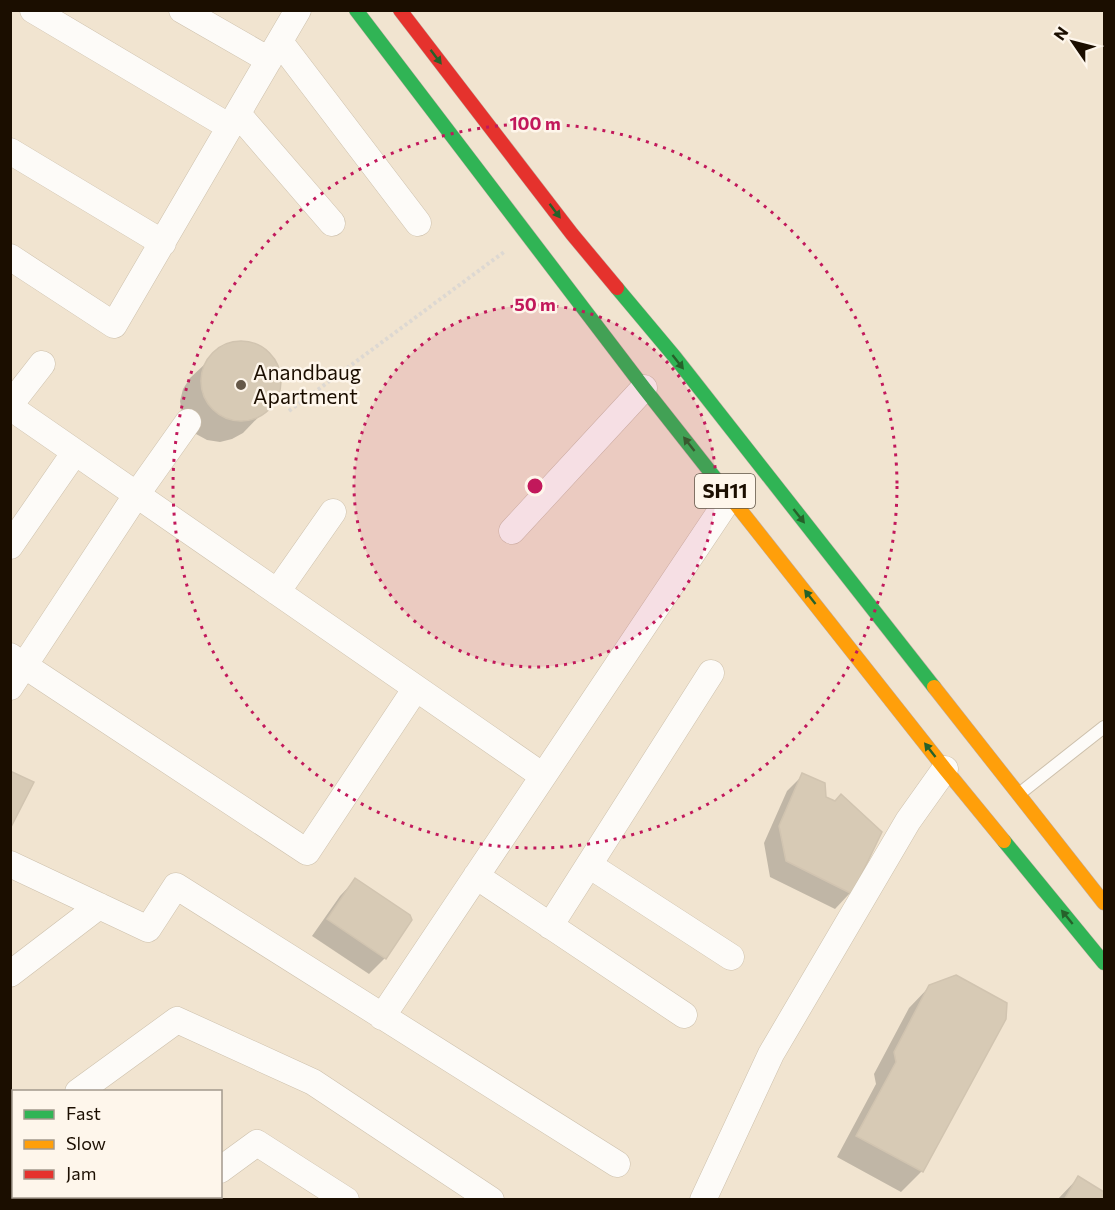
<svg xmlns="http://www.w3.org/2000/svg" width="1115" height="1210" viewBox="0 0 1115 1210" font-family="Commissioner,sans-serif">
<rect width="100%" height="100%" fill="#f1e4d0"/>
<path fill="#0003" d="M 246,343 L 259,347 L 269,355 L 276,365 L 279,377 L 278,390 L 273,402 L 243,433 L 232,439 L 220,442 L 207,440 L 196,434 L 187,425 L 182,414 L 180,401 L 183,389 L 190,378 L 222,348 L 234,344 Z
M 803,775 L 825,798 L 850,893 L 835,909 L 770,877 L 764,843 L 787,791 Z
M 355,880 L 411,920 L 385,958 L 369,974 L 312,936 L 340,896 Z
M 930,986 L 922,1171 L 901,1192 L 837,1157 L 876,1084 L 874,1074 L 909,1008 Z
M 1078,1178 L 1104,1193 L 1104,1200 L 1057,1200 Z"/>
<path fill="#d7cab5" stroke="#d1c4b0" stroke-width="1.5" d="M201 381a40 40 0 1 1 80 0a40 40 0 1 1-80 0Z
M 10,771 L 34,782 L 10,829 Z
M 802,773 L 825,783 L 826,797 L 835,801 L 841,794 L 882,832 L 852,894 L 786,861 L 779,826 Z
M 355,878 L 410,915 L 412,920 L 386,959 L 327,919 Z
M 956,975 L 1007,1003 L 1006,1019 L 923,1172 L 856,1136 L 896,1062 L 894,1052 L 929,985 Z
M 1078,1176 L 1104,1192 L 1104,1200 L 1064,1200 Z"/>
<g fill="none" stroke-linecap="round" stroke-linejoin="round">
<defs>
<path id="lane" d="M 1019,794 L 1104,727"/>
<path id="street" d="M 33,10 L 230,127
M 182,10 L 269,60
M 280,42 L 418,223
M 238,114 L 332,223
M 10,151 L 163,243
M 10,257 L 114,325 L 298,10
M 10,405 L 42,364
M 10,407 L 543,776
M 512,531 L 644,388
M 10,546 L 75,452
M 277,592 L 333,512
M 10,656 L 307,852 L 416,688
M 10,687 L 137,494 L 188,422
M 10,864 L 148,929 L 176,886 L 617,1164
M 589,865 L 731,957
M 476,876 L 684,1015
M 550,926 L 711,673
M 10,974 L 99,906
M 382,1017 L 730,497
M 78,1092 L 177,1020 L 313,1082 L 491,1200
M 10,1111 L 14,1117
M 10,1141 L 14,1139
M 220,1170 L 257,1143 L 346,1200
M 180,1200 L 184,1196
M 703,1200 L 771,1054 L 908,821 L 945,769"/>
<path id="fast" d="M 356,10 L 644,388 L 719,483
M 617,288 L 674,356 L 934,687
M 1004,841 L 1104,963"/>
<path id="slow" d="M 719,483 L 945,769 L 1004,841
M 934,687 L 1104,903"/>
<path id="jam" d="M 400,10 L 572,234 L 617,288"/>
</defs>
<use href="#lane" stroke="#cdc0ac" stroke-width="14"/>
<use href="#street" stroke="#cdc0ac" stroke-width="27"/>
<use href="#fast" stroke="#beaca2" stroke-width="15"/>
<use href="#slow" stroke="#beaca2" stroke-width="15"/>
<use href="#jam" stroke="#beaca2" stroke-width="15"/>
<path stroke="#ddd8d2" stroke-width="4" stroke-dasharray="3 3" stroke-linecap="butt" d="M 289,411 L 504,252"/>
<use href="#lane" stroke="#fdfbf8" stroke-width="12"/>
<use href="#street" stroke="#fdfbf8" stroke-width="26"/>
<use href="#fast" stroke="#30b455" stroke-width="14"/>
<use href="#slow" stroke="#ff9f0a" stroke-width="14"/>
<use href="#jam" stroke="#e5322d" stroke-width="14"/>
</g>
<defs><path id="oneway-solid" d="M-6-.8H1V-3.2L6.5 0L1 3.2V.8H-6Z" transform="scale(1.5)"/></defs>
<g fill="#26612a">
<use href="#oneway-solid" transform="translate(436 57) rotate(53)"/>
<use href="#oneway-solid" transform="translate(555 211) rotate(53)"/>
<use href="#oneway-solid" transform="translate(678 362) rotate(52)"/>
<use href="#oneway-solid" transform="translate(689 444) rotate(-128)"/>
<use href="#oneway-solid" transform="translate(799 516) rotate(52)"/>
<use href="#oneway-solid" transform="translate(810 597) rotate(-128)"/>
<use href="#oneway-solid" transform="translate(930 750) rotate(-128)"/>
<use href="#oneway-solid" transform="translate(1067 917) rotate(-129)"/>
</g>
<circle cx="535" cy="486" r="181" fill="#c2185b" fill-opacity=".12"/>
<g fill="none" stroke="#c2185b" stroke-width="3" stroke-dasharray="3 6">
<circle cx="535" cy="486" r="181"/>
<circle cx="535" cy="486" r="362"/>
</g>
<circle fill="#665949" stroke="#fef6eb" stroke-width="2" cx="241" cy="385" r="6"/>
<g text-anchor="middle" stroke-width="5" stroke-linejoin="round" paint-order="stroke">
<rect fill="#fef6eb" stroke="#5f5446" stroke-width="1.5" x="695" y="474" width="60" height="34" rx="4.5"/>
<g font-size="20" font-weight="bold" fill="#1b0e00">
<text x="725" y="498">SH11</text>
</g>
<g font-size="21" fill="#1b0e00" stroke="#fef6eb" text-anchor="start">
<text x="253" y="380">Anandbaug<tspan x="253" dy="24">Apartment</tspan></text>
</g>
</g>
<circle cx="535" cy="486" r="9" fill="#c2185b" stroke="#fef6eb" stroke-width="3"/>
<g font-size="18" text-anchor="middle" font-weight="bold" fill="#c2185b" stroke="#fef6eb" stroke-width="5" stroke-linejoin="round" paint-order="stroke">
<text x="535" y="130">100 m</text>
<text x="535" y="311">50 m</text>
</g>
<rect width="1115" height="1210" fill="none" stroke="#1b0e00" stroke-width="24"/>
<rect x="12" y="1090" width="210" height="108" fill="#fef6eb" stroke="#a3998d" stroke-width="1.5"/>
<rect x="24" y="1110" width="30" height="9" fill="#30b455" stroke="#a3998d" stroke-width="1.5"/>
<text x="66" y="1120" font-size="18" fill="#1b0e00">Fast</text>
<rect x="24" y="1140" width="30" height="9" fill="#ff9f0a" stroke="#a3998d" stroke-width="1.5"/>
<text x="66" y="1150" font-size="18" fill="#1b0e00">Slow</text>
<rect x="24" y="1170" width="30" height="9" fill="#e5322d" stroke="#a3998d" stroke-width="1.5"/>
<text x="66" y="1180" font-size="18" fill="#1b0e00">Jam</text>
<g transform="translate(1073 42) rotate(305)" stroke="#fef6eb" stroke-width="4.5" paint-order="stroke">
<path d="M0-4.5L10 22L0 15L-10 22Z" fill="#1b0e00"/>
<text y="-9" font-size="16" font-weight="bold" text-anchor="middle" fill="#1b0e00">N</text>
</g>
</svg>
